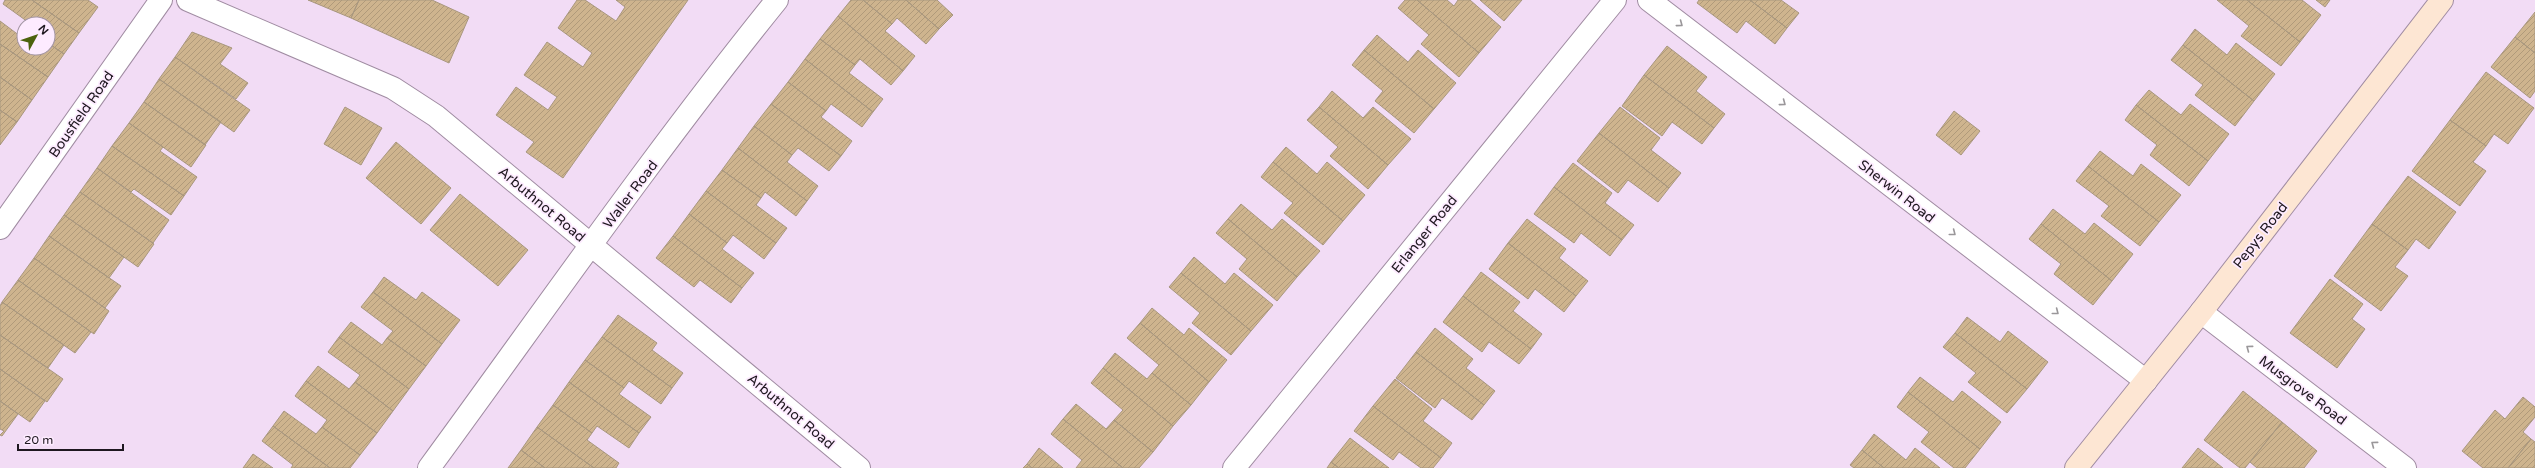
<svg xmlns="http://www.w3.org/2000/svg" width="2535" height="468" viewBox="0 0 2535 468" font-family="'Varela Round',sans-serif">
<defs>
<pattern id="building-hatch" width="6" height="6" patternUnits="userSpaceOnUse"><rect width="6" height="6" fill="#ceb48e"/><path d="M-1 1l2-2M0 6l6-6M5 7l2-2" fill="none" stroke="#b09a7a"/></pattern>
</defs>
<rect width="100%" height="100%" fill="#f2dcf5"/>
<path fill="url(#building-hatch)" stroke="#a8977f" d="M 5,0 L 32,0 L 79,33 L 64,54 L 48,43 L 48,24 L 26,24 L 28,22 L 3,4 Z
M 32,0 L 88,0 L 98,7 L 79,33 Z
M 308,0 L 359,0 L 351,18 Z
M 359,0 L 432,0 L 469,17 L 449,63 L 351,18 Z
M 577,0 L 585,0 L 616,21 L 625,7 L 616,0 L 688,0 L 563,178 L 526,152 L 534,142 L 496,115 L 516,87 L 548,110 L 557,97 L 524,75 L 547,42 L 583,67 L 592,53 L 558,28 Z
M 851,0 L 863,0 L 892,24 L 885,31 L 915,56 L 903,71 L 838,16 Z
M 863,0 L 906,0 L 939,29 L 926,44 L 897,18 L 892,24 Z
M 906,0 L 937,0 L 953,15 L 939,29 Z
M 1405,0 L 1417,0 L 1479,53 L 1459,77 L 1421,44 L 1429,35 L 1398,8 Z
M 1417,0 L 1447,0 L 1454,6 L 1458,0 L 1470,0 L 1501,27 L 1479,53 Z
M 1480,0 L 1522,0 L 1504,21 Z
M 1699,0 L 1750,0 L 1787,28 L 1775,44 L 1746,21 L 1737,33 L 1697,3 Z
M 1750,0 L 1781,0 L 1799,13 L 1787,28 Z
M 2217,0 L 2247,0 L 2300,42 L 2281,66 L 2241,36 L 2249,26 Z
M 2247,0 L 2302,0 L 2321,15 L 2300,42 Z
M 2316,0 L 2330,0 L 2325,7 Z
M 2535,12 L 2535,53 L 2515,37 Z
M 838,16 L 903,71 L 891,85 L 860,59 L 855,65 L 820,39 Z
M 0,21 L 24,39 L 24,48 L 48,48 L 48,43 L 64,54 L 48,77 L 0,44 Z
M 2195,29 L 2227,55 L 2236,43 L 2275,74 L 2254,101 L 2183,45 Z
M 192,32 L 232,48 L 220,64 L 248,83 L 236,99 L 175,57 Z
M 1377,35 L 1408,62 L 1418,50 L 1456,83 L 1434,109 L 1364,50 Z
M 2515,37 L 2535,53 L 2535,91 L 2530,98 L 2491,67 Z
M 820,39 L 855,65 L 849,73 L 883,99 L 873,112 L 805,59 Z
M 0,44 L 48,77 L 32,100 L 0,77 Z
M 2183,45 L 2254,101 L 2235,126 L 2195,95 L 2203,85 L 2171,60 Z
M 1667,46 L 1707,77 L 1696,91 L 1725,114 L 1714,128 L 1644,75 Z
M 1364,50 L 1434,109 L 1414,133 L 1375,101 L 1383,91 L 1352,65 Z
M 175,57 L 250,110 L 234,132 L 159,79 Z
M 805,59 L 873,112 L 862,127 L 831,104 L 826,111 L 788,82 Z
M 2486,72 L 2534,108 L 2508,144 L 2494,134 L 2486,146 L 2450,120 Z
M 1644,75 L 1714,128 L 1702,144 L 1672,122 L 1662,136 L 1622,106 Z
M 0,77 L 32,100 L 17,122 L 0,110 Z
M 159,79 L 221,122 L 205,145 L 144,102 Z
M 788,82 L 826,111 L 821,117 L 852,141 L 841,156 L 771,104 Z
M 2149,90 L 2181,115 L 2190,104 L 2229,134 L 2208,161 L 2136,105 Z
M 1332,91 L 1363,118 L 1373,107 L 1411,139 L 1388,165 L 1319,107 Z
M 144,102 L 206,145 L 191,167 L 129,123 Z
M 771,104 L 841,156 L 829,171 L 798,148 L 792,155 L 754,126 Z
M 2136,105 L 2208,161 L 2189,186 L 2150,155 L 2157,145 L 2125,120 Z
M 345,107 L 382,128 L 361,165 L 324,144 Z
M 1319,107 L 1388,165 L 1368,189 L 1330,156 L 1338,147 L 1307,120 Z
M 1620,107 L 1660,138 L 1651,150 L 1681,173 L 1669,188 L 1599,133 Z
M 0,110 L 17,122 L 0,145 Z
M 1954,111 L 1980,131 L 1961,155 L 1936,135 Z
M 2450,120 L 2486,146 L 2473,162 L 2486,171 L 2460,206 L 2412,171 Z
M 129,123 L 163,147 L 160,151 L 197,177 L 184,196 L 112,146 Z
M 754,126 L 792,155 L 787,162 L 818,186 L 807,201 L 738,148 Z
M 1599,133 L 1669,188 L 1658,202 L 1628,180 L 1618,193 L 1577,161 Z
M 396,142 L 451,188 L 421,224 L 366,178 Z
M 112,146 L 184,196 L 171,215 L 134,189 L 131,192 L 97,168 Z
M 1286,147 L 1317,174 L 1327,162 L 1365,195 L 1343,221 L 1273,162 Z
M 738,148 L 807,201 L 796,216 L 765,192 L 761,198 L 722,170 Z
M 2100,151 L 2133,176 L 2141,164 L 2181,195 L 2159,222 L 2088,166 Z
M 1273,162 L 1343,221 L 1323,245 L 1284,213 L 1293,203 L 1261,177 Z
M 1573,163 L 1612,193 L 1605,203 L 1634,225 L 1622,240 L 1554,187 Z
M 2088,166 L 2159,222 L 2140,246 L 2101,216 L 2109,206 L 2076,181 Z
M 97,168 L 169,220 L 153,243 L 80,192 Z
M 722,170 L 761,198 L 756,205 L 787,228 L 776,243 L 706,191 Z
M 2408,176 L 2456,212 L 2429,249 L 2416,239 L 2408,250 L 2372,224 Z
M 1554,187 L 1622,240 L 1610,256 L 1581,233 L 1574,243 L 1534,214 Z
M 706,191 L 776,243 L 764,259 L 733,235 L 727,243 L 689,214 Z
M 80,192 L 154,244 L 138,267 L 64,215 Z
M 460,194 L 528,250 L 498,286 L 430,230 Z
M 1241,204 L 1272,230 L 1282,219 L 1320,251 L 1297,277 L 1228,219 Z
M 2053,209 L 2085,234 L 2094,223 L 2133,254 L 2112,281 L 2041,224 Z
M 689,214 L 727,243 L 722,249 L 754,273 L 742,288 L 673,236 Z
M 64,215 L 124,257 L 109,278 L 49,236 Z
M 1228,219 L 1297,277 L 1277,301 L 1239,269 L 1247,259 L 1216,233 Z
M 1527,219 L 1566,249 L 1559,258 L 1588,281 L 1576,296 L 1508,243 Z
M 2041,224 L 2112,281 L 2093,305 L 2054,274 L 2061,264 L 2029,239 Z
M 2372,224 L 2408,250 L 2395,267 L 2408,276 L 2381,311 L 2334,276 Z
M 49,236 L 121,286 L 105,308 L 34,258 Z
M 673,236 L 742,288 L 731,303 L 700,280 L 694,287 L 656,258 Z
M 1508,243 L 1576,296 L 1564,312 L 1535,289 L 1528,299 L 1489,269 Z
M 1194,257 L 1225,284 L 1234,273 L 1273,305 L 1251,331 L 1181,273 Z
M 34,258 L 109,311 L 94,334 L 18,280 Z
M 1481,272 L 1520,302 L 1513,311 L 1542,334 L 1531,349 L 1463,296 Z
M 1181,273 L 1251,331 L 1231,355 L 1192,323 L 1200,313 L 1169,287 Z
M 384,277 L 416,300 L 422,292 L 460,320 L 442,344 L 373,292 Z
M 2330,279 L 2363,304 L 2352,319 L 2365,329 L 2337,368 L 2290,333 Z
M 18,280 L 91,332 L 75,353 L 2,302 Z
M 373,292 L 442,344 L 426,366 L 387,338 L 393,331 L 361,307 Z
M 1463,296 L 1531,349 L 1519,364 L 1489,342 L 1482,352 L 1443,322 Z
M 2,302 L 64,345 L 48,368 L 0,335 L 0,306 Z
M 1152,308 L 1184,335 L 1189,328 L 1227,360 L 1209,382 L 1140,323 Z
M 618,315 L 657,343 L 652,350 L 683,373 L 672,388 L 602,337 Z
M 1967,317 L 2000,342 L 2008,331 L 2048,362 L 2027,389 L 1955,333 Z
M 351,322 L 382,345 L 387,338 L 426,366 L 409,389 L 339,337 Z
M 1140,323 L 1209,382 L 1191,405 L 1152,373 L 1159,365 L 1127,338 Z
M 1435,328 L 1473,359 L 1466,368 L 1495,391 L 1484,405 L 1416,352 Z
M 1955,333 L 2027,389 L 2007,413 L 1968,382 L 1976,373 L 1943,347 Z
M 0,335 L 63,379 L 47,402 L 0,369 Z
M 339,337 L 409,389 L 393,411 L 355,382 L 360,375 L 328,352 Z
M 602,337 L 672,388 L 661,404 L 629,381 L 624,388 L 585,360 Z
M 1416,352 L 1484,405 L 1472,420 L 1442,398 L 1435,408 L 1396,378 Z
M 1115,353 L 1147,379 L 1152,373 L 1191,405 L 1173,426 L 1103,368 Z
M 585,360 L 624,388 L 619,394 L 651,417 L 639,433 L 569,382 Z
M 318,366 L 349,389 L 355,382 L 393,411 L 377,433 L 306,381 Z
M 1103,368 L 1173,426 L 1153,452 L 1114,420 L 1123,410 L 1091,383 Z
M 0,369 L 45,401 L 30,422 L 0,401 Z
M 1920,377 L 1953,402 L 1962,391 L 2001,422 L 1980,449 L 1908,392 Z
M 1395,379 L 1432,409 L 1423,421 L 1452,443 L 1441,458 L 1373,406 Z
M 306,381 L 377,433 L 360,455 L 322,427 L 327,420 L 295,396 Z
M 569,382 L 639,433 L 629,448 L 597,426 L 592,433 L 553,405 Z
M 2243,391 L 2282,422 L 2245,468 L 2240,468 L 2204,440 Z
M 1908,392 L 1980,449 L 1965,468 L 1954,468 L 1921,442 L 1929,432 L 1897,407 Z
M 2523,397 L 2535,407 L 2535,417 L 2523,432 L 2531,439 L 2508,468 L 2483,468 L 2462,451 L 2495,410 L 2505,419 Z
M 0,401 L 18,414 L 2,436 L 0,435 L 4,431 L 0,429 Z
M 1076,404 L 1106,429 L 1114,420 L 1153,452 L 1139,468 L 1123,468 L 1063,419 Z
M 553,405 L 592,433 L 587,440 L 619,463 L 616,468 L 594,468 L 537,427 Z
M 1373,406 L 1441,458 L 1433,468 L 1421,468 L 1399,452 L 1393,460 L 1354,431 Z
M 284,411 L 316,434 L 322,427 L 360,455 L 350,468 L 330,468 L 273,426 Z
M 1063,419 L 1123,468 L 1076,468 L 1082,460 L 1051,434 Z
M 2282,422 L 2317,451 L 2304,468 L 2257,468 L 2250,462 Z
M 273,426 L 330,468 L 291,468 L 293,465 L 262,441 Z
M 537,427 L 594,468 L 545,468 L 521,450 Z
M 1874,434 L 1906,460 L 1915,448 L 1940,468 L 1884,468 L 1862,450 Z
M 1350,438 L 1389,468 L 1339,468 L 1331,462 Z
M 2531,439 L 2535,442 L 2535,468 L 2508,468 Z
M 1039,448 L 1063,468 L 1032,468 L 1027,464 Z
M 2198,448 L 2223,468 L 2182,468 Z
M 521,450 L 545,468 L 508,468 Z
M 1862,450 L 1884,468 L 1854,468 L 1850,465 Z
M 253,454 L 273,468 L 243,468 Z
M 1331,462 L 1339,468 L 1327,468 Z
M 1027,464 L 1032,468 L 1023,468 Z"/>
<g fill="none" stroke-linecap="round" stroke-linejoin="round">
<defs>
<path id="street" d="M 188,0 L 393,88 L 436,116 L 859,468
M 1649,0 L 2146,381
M 0,228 L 161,0
M 2201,312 L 2405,468
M 429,468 C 544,311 655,151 777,0
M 1234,468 L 1615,0"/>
<path id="secondary" d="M 2076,468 L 2201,312 L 2442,0"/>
</defs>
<use href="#street" stroke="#a08ca2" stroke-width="24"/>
<use href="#secondary" stroke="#a08ca2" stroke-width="24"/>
<use href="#street" stroke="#fff" stroke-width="22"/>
<use href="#secondary" stroke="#fde6d3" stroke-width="22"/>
</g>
<defs><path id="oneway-chevron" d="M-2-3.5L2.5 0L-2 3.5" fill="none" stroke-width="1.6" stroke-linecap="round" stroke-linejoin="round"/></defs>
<g stroke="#9a979a">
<use href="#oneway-chevron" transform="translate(1680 24) rotate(37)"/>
<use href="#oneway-chevron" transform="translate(1783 103) rotate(37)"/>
<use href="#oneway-chevron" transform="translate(1953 233) rotate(38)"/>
<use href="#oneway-chevron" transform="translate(2056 312) rotate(38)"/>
<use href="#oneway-chevron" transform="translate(2249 348) rotate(-143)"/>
<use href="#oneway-chevron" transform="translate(2374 444) rotate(-143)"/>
</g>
<g text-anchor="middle" stroke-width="3.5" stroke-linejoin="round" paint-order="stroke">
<g font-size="14" fill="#1e171f" stroke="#fdebff">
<text transform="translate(81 114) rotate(-55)" y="5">Bousfield Road</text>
<text transform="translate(1897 191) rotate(38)" y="5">Sherwin Road</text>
<text transform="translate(630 194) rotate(-53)" y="5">Waller Road</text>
<text transform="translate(542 204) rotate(40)" y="5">Arbuthnot Road</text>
<text transform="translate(1424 234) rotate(-51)" y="5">Erlanger Road</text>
<text transform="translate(2260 235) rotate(-52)" y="5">Pepys Road</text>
<text transform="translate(2303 390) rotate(37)" y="5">Musgrove Road</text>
<text transform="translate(791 411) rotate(40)" y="5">Arbuthnot Road</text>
</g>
</g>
<g transform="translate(36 36) rotate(50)"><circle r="19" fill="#fdebff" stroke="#a496a5"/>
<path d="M0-3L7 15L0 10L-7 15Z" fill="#4c620e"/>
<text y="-6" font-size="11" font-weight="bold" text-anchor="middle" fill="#1e171f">N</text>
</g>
<path d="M18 444v6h105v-6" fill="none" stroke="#1e171f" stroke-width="2"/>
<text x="24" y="444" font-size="12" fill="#1e171f" stroke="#fdebff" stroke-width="3" paint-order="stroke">20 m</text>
</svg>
